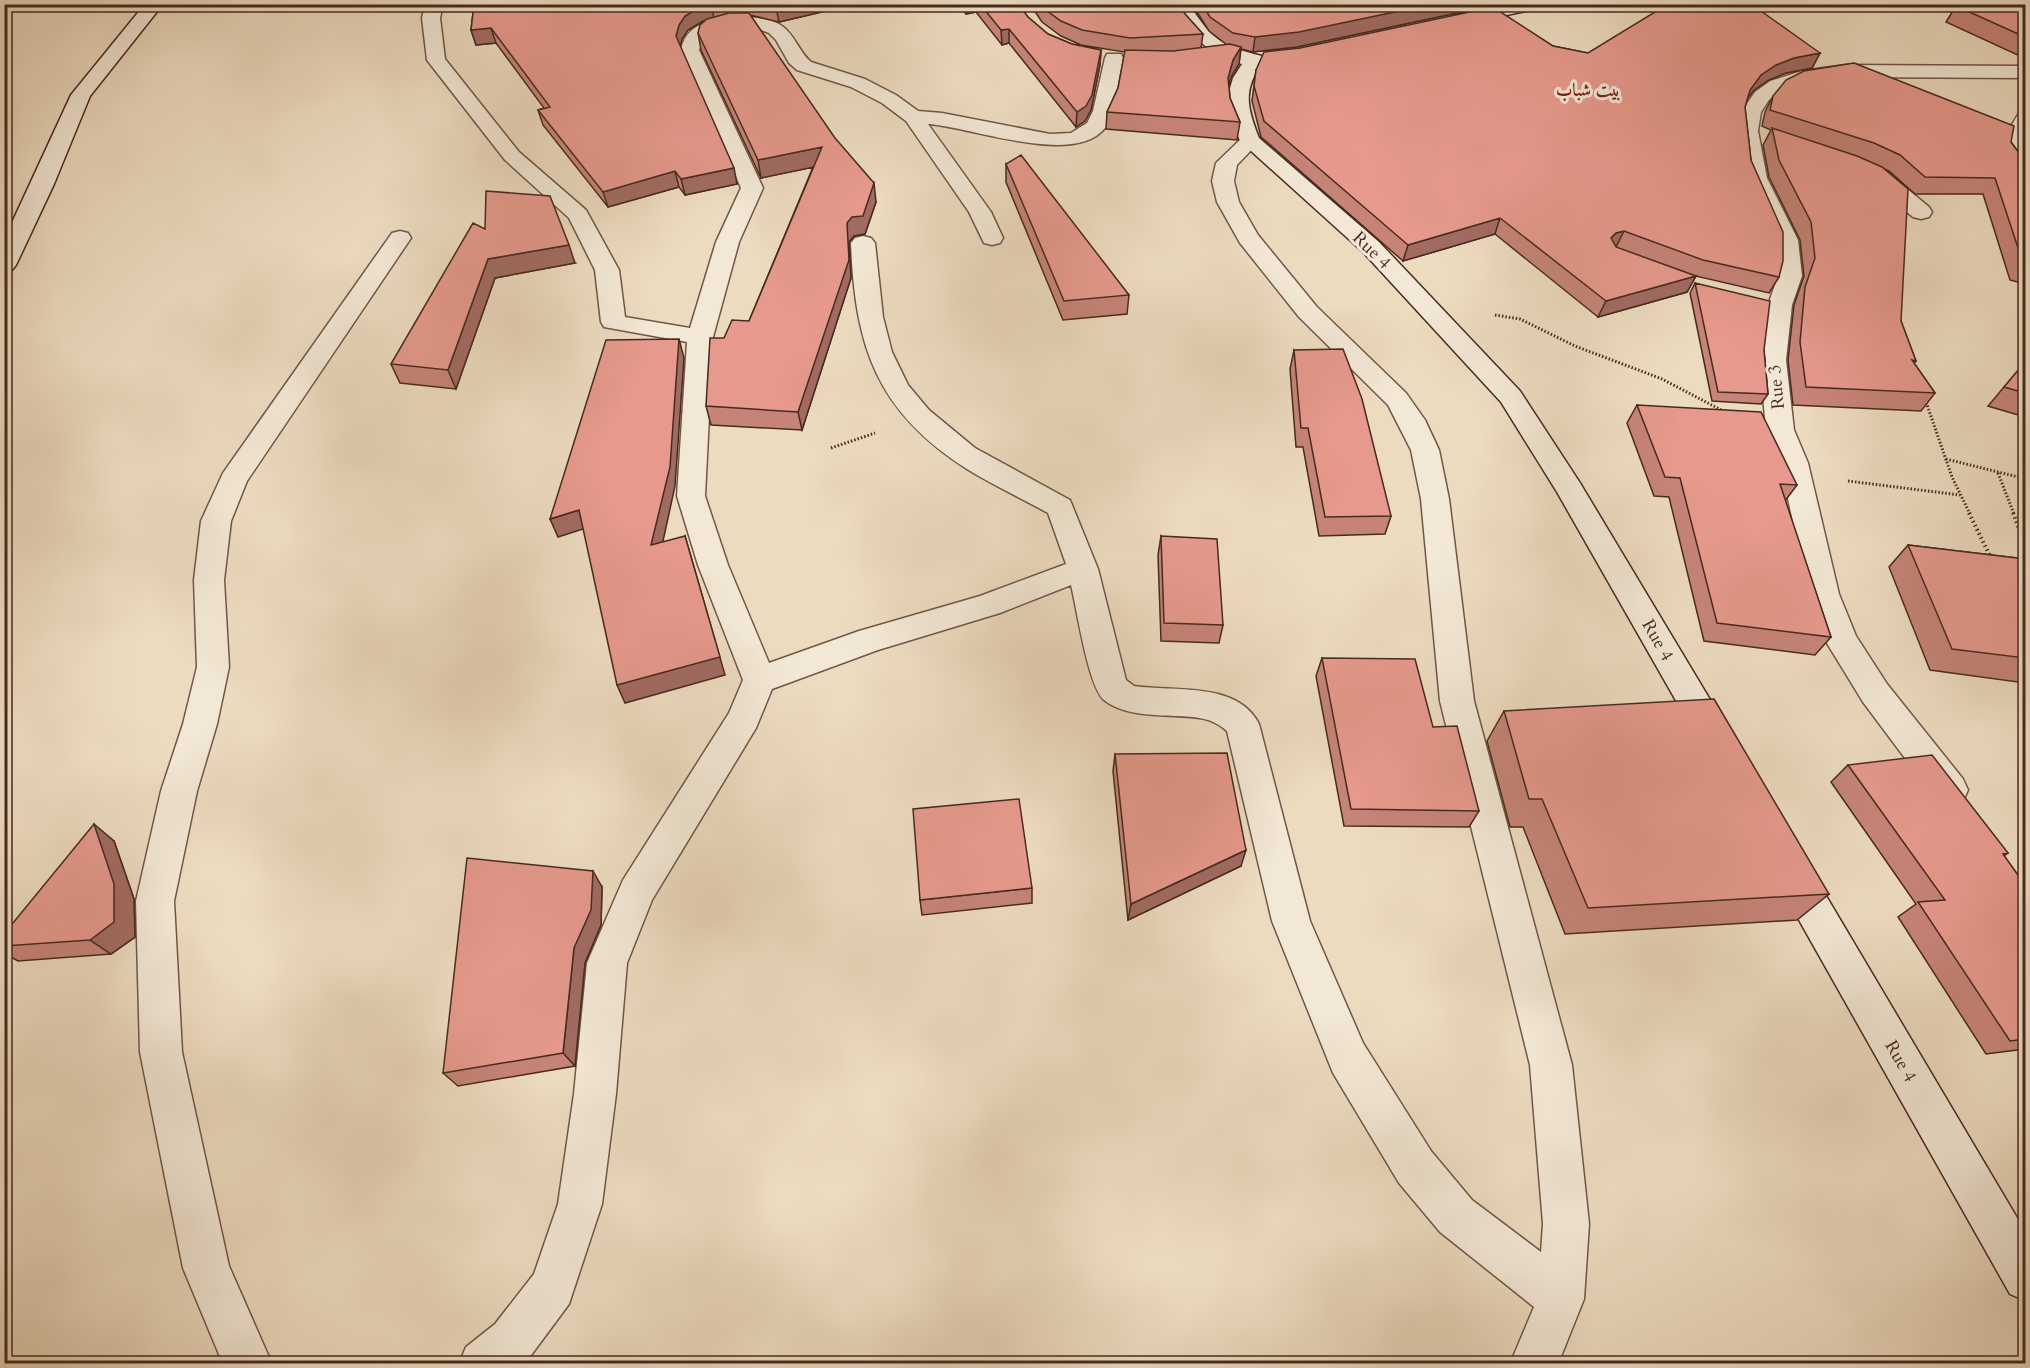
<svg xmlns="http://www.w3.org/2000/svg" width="2030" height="1368" viewBox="0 0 2030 1368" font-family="Cardo,Amiri,serif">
<rect width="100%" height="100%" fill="#eddbc0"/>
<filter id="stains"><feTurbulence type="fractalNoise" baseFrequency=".00333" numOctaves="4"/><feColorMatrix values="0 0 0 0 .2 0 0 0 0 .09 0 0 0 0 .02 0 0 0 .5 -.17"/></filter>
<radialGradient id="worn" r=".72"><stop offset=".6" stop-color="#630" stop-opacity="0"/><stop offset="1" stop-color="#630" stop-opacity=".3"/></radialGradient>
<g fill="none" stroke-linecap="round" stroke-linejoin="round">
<defs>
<path id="street" d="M 425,4 L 443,4 L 440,18 L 445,59 L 519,152 L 586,210 L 619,270 L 625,317 L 690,328 L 716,242 L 741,188 L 681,50 C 683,40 687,33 696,27 C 714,15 763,13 782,26 C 795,35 799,52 811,62 L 865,79 L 896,95 L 918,111 L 942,113 L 1050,134 L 1071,133 L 1087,123 L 1093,111 L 1105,58 L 1107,54 L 1121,54 L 1123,58 C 1119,80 1119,111 1105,128 C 1074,167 972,127 928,124 L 991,212 L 1003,238 L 1000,243 L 992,245 L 984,243 L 969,212 L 906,121 L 882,103 L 851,87 L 797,70 L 789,63 L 776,40 L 769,33 L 756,28 L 732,28 L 709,34 L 702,41 L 699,50 L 763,188 L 739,242 L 713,337 L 705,496 L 728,565 L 769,663 L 859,631 L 980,596 L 1066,564 L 1048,513 C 1021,498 993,485 967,469 C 876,411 855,346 851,243 L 855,238 L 863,236 L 871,238 L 875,243 L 883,317 L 892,352 L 908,385 L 929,410 L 975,448 L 1070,500 L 1098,569 L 1126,680 L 1134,686 C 1174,692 1237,681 1259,724 L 1310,921 L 1363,1043 L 1431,1151 L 1472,1200 L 1541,1252 L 1543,1224 L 1530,1065 L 1440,701 L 1421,499 L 1411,450 L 1388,405 L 1299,317 L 1240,243 L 1217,202 L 1212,181 L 1216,163 L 1243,137 L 1250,135 L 1257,137 L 1260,141 L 1237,165 L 1234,181 L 1239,202 L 1258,235 L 1317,307 L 1406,393 L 1425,420 L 1439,450 L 1449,499 L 1474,701 L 1572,1065 L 1589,1224 L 1584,1299 L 1558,1364 L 1510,1364 L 1534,1307 L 1440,1232 L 1399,1183 L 1333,1073 L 1272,921 L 1227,731 C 1211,717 1196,717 1175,716 C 1153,715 1123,715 1104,700 C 1088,686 1077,609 1071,585 L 1000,613 L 878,650 L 772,689 L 756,728 L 652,900 L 627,963 L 616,1094 L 602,1204 L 569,1304 L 529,1358 L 522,1364 L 459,1364 L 466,1347 L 495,1324 L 534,1274 L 558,1204 L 574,1094 L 587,963 L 623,880 L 729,713 L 743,680 L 698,565 L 677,496 L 687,342 L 604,327 L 601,322 L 595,270 L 569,218 L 505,160 L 427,60 L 422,18 Z
M 1846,65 L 2026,66 L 2026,78 L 1846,77 L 1805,82 L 1784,89 L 1769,100 L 1761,112 L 1758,131 L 1767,178 L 1798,240 L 1802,276 L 1792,305 L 1786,360 L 1794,430 L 1808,463 L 1839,594 L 1856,636 L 1887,684 L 1963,779 L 1968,790 L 1963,801 L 1950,805 L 1937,801 L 1863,702 L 1825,640 L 1809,594 L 1780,463 L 1766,430 L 1760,360 L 1768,305 L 1778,276 L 1776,240 L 1745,178 L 1738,131 L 1741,112 L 1755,92 L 1770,81 L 1802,71 Z
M 2026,111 L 2026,141 L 2023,157 L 2026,161 L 2026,182 L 2018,181 L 2001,157 C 2004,142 2010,126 2019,113 Z
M 1871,168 L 1888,173 L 1929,207 L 1932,212 L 1929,217 L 1921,219 L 1913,217 L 1860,174 L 1863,169 Z
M 400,231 L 408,233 L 411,238 L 247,481 L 231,521 L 224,580 L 229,667 L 217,724 L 197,791 L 174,901 L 182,1052 L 229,1266 L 272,1364 L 223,1364 L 183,1268 L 140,1052 L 136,901 L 161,791 L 183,724 L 197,667 L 194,580 L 201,521 L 223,473 L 392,233 Z"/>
<path id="secondary" d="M 145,4 L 163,4 L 90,96 L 54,184 L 16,265 L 12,270 L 4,272 L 4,240 L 71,95 Z
M 1172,4 L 1189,4 C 1212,40 1221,46 1262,56 L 1264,60 C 1243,89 1246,105 1259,138 L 1379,242 L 1520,391 L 1580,483 L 1727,728 L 1732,738 L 1727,748 L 1715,752 L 1703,748 L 1557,492 L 1501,402 L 1363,252 L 1240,141 L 1230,115 L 1228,95 L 1233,78 L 1242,64 C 1207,55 1190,34 1172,4 Z
M 1508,4 L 1544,4 L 1536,9 L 1458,25 L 1452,24 L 1449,20 L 1452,16 Z
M 1790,852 L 1803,857 L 2026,1233 L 2026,1301 L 2010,1294 L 1777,881 L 1771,869 L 1777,857 Z"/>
</defs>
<use href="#street" stroke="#705648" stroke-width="3"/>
<use href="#secondary" stroke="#472a20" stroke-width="3"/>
<path stroke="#472a20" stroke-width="3" stroke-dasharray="1.5 2" stroke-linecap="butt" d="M 1495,315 L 1520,319 L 1575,346 L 1662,379 L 1725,412
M 1925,399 L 1952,477 L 1970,514
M 831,448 L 875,433
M 1946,459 L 2026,479
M 1998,473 L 2014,514
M 1848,481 L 1960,495"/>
<path stroke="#472a20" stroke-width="4" stroke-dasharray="1.5 3" stroke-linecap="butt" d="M 1969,513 L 1991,558
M 2013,513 L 2026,547"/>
<use href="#street" fill="#f3e8d6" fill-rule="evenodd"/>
<use href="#secondary" fill="#f3e8d6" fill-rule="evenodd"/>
</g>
<path fill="#c68478" stroke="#472a20" stroke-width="1.5" d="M 474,4 L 1018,4 L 1028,17 L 1048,34 L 1072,44 L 1101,50 L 1100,65 L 1091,110 L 1085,121 L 1076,127 L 1009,43 L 1002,45 L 976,12 L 966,14 L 962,9 L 843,7 L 779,22 L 750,15 L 876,202 L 865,234 L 854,236 L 849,242 L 851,278 L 802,430 L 711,425 L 706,406 L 724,338 L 749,321 L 813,167 L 761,178 L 701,50 L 698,33 L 706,20 L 688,30 L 682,39 L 680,46 L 737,184 L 685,195 L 679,187 L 608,207 L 543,125 L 538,110 L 544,108 L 496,43 L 476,45 L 471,30 Z
M 1030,4 L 1179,4 L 1185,14 L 1203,34 L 1201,48 L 1227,45 L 1209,31 L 1192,4 L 1473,4 L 1471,10 L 1297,47 L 1253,52 L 1241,49 L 1239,64 L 1231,77 L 1229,84 L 1230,98 L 1240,122 L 1237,140 L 1106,129 L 1107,112 L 1118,88 L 1125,52 L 1081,45 L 1061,36 L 1042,22 Z
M 2025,4 L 2025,56 L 2022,57 L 1946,22 L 1956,6 Z
M 1553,46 L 1588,53 L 1820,53 L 1812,68 L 1786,73 L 1769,80 L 1754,90 L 1748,98 L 1745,107 L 1751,160 L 1779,277 L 1769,293 L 1696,276 L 1687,292 L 1598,317 L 1495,234 L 1403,261 L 1261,137 L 1252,101 L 1256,70 Z
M 1773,96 L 2011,142 L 2025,161 L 2025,284 L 2010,280 L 1983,194 L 1915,194 L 1889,171 L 1882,168 L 1901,321 L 1916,361 L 1914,363 L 1935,393 L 1921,411 L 1793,405 L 1788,360 L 1794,305 L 1804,276 L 1800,240 L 1769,177 L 1763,145 L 1771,130 L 1762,126 L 1765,112 Z
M 1006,164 L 1129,295 L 1127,314 L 1063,320 L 1006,182 Z
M 485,229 L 575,263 L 495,278 L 456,389 L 400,383 L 391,364 Z
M 1695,283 L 1764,350 L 1768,394 L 1761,404 L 1712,401 L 1690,293 Z
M 1294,350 L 1391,516 L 1385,534 L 1319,536 L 1303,447 L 1296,447 L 1290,369 Z
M 2025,362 L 2025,417 L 1988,406 L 2004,387 Z
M 1637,405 L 1797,485 L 1785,501 L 1831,637 L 1815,655 L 1704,641 L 1669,497 L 1654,496 L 1627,423 Z
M 1161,536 L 1223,625 L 1219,643 L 1161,641 L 1158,555 Z
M 1908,545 L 2025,559 L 2025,683 L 1930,670 L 1889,567 Z
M 1322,658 L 1433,727 L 1479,811 L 1469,827 L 1344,826 L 1316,676 Z
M 1504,711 L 1829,894 L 1797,920 L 1565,934 L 1523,827 L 1510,827 L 1487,741 Z
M 1115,754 L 1241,866 L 1128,920 L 1113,771 Z
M 1848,765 L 2008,853 L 2004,856 L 2025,885 L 2025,1049 L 1986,1054 L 1898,917 L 1916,904 L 1831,782 Z
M 114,841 L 134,899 L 135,937 L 111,954 L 18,961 L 4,953 L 4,934 Z
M 602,887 L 601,925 L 585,963 L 575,1066 L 458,1086 L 443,1073 Z
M 1032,888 L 1032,903 L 922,915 L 920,900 Z"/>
<path fill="#a16b62" stroke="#472a20" stroke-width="1.5" d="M 708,4 L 711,4 L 714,18 L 703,21 L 688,30 L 682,39 L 679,51 L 676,36 L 679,25 L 685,16 L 700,7 Z
M 790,4 L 843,4 L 843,7 L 779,22 L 776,8 Z
M 965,4 L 975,4 L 976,12 L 966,14 Z
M 1433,4 L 1473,4 L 1471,10 L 1297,47 L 1253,52 L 1255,37 Z
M 491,28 L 496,43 L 476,45 L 471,30 Z
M 1009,29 L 1009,43 L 1002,45 L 1001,30 Z
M 1241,47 L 1239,64 L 1231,77 L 1226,95 L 1228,78 L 1233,60 Z
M 1101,50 L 1100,65 L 1091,110 L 1085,121 L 1076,127 L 1077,112 Z
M 1820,53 L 1812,68 L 1786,73 L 1769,80 L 1754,90 L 1742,105 L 1750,90 L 1761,75 L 1776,65 L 1794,58 Z
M 822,147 L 824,165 L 761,178 L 758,160 Z
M 734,168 L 737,184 L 685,195 L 681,179 Z
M 675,171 L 679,187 L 608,207 L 603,192 Z
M 874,183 L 876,202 L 865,234 L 854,236 L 849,242 L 851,278 L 802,430 L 798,412 L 847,223 Z
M 1500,218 L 1495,234 L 1403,261 L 1408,245 Z
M 1624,231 L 1616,247 L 1608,249 L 1611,238 L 1616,233 Z
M 569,245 L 575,263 L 495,278 L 456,389 L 448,370 L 488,259 Z
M 1696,276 L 1687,292 L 1598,317 L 1606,301 Z
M 679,339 L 684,358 L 675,486 L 658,564 L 651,545 Z
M 579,510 L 586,528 L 558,537 L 550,519 Z
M 685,536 L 725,675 L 625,703 L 617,685 Z
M 94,824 L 114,841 L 134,899 L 135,937 L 111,954 L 90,940 Z
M 1246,850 L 1241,866 L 1128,920 L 1131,904 Z
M 593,871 L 602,887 L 601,925 L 585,963 L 575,1066 L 563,1053 L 574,948 Z"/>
<path fill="#e6998c" stroke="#472a20" stroke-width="1.5" d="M 474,4 L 708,4 L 700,7 L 685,16 L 679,25 L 676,36 L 734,168 L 681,179 L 675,171 L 603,192 L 538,110 L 550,107 L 491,28 L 471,30 Z
M 764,4 L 790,4 L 776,8 Z
M 980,4 L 1018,4 L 1028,17 L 1048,34 L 1072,44 L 1101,50 L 1092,95 L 1086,106 L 1077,112 L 1009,29 L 1001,30 Z
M 1040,4 L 1179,4 L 1185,14 L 1203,34 L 1130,38 L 1082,30 L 1061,21 L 1043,8 Z
M 1202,4 L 1433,4 L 1299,32 L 1255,37 L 1233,33 L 1210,17 Z
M 1668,4 L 1751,4 L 1820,53 L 1794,58 L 1776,65 L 1761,75 L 1750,90 L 1745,107 L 1751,160 L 1783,232 L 1783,261 L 1779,277 L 1703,260 L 1624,231 L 1616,233 L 1611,238 L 1616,247 L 1696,276 L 1606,301 L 1500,218 L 1408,245 L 1264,121 L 1254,86 L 1256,70 L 1264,52 L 1300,48 L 1493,7 L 1553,46 L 1588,53 Z
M 1960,4 L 2025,4 L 2025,37 L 1956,6 Z
M 729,13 L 749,13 L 835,138 L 874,183 L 863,216 L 852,217 L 847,223 L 849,260 L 798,412 L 706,406 L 710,338 L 724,338 L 732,320 L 749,321 L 822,147 L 758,160 L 698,33 L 700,25 L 707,19 Z
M 1230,44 L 1241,47 L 1233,60 L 1228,78 L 1230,98 L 1240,122 L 1107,112 L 1118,88 L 1125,50 L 1173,51 Z
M 1854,63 L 2014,126 L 2011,142 L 2025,161 L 2025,264 L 2023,263 L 1995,178 L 1925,177 L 1900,155 L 1874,143 L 1770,110 L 1773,96 L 1786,80 L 1804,71 Z
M 1772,128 L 1857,156 L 1882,167 L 1908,189 L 1901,321 L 1916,361 L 1912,360 L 1935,393 L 1806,387 L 1800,342 L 1805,287 L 1815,258 L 1811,222 L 1779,160 Z
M 1021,155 L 1129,295 L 1064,301 L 1006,164 Z
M 486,191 L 550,196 L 569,245 L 488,259 L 448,370 L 391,364 L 473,223 L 485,229 Z
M 1695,283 L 1770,301 L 1764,350 L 1768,394 L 1718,392 Z
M 679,339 L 670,467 L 651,545 L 685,536 L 720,657 L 617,685 L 579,510 L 550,519 L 606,340 Z
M 1343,349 L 1362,399 L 1391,516 L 1325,517 L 1308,428 L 1301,428 L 1294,350 Z
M 2025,362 L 2025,393 L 2004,387 Z
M 1637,405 L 1761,412 L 1797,485 L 1780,484 L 1831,637 L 1717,623 L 1680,478 L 1665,477 Z
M 1161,536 L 1217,539 L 1223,625 L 1164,623 Z
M 1908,545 L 2025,559 L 2025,658 L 1952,649 Z
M 1322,658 L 1415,659 L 1433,727 L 1457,726 L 1479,811 L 1351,809 Z
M 1714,699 L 1829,894 L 1588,908 L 1542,799 L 1529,799 L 1504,711 Z
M 1227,753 L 1246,850 L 1131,904 L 1115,754 Z
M 1932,755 L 2008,853 L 2003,854 L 2025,885 L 2025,1039 L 2010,1041 L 1918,902 L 1945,900 L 1848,765 Z
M 1019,799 L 1032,888 L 920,900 L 913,809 Z
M 94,824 L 114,884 L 114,922 L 90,940 L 4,946 L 4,934 Z
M 467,858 L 593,871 L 591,910 L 574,948 L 563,1053 L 443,1073 Z"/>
<g text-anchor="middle" stroke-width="6" stroke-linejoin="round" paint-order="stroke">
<g font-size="18" font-weight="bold" fill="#7a1f14" stroke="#f3e8d6">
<text x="1588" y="96">بيت شباب</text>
</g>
<g font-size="18" fill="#472a20" stroke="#f3e8d6">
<text transform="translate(1372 250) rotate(44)" y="6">Rue 4</text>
<text transform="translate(1776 387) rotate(-95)" y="6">Rue 3</text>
<text transform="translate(1658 640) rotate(60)" y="6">Rue 4</text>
<text transform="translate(1901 1061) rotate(60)" y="6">Rue 4</text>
</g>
</g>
<rect width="2030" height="1368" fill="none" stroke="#eddbc0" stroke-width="24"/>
<rect x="6" y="6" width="2018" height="1356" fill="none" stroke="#472a20" stroke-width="3"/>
<rect x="12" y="12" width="2006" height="1344" fill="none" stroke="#472a20" stroke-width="1.5"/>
<rect width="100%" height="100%" filter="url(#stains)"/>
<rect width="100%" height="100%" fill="url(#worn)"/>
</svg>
